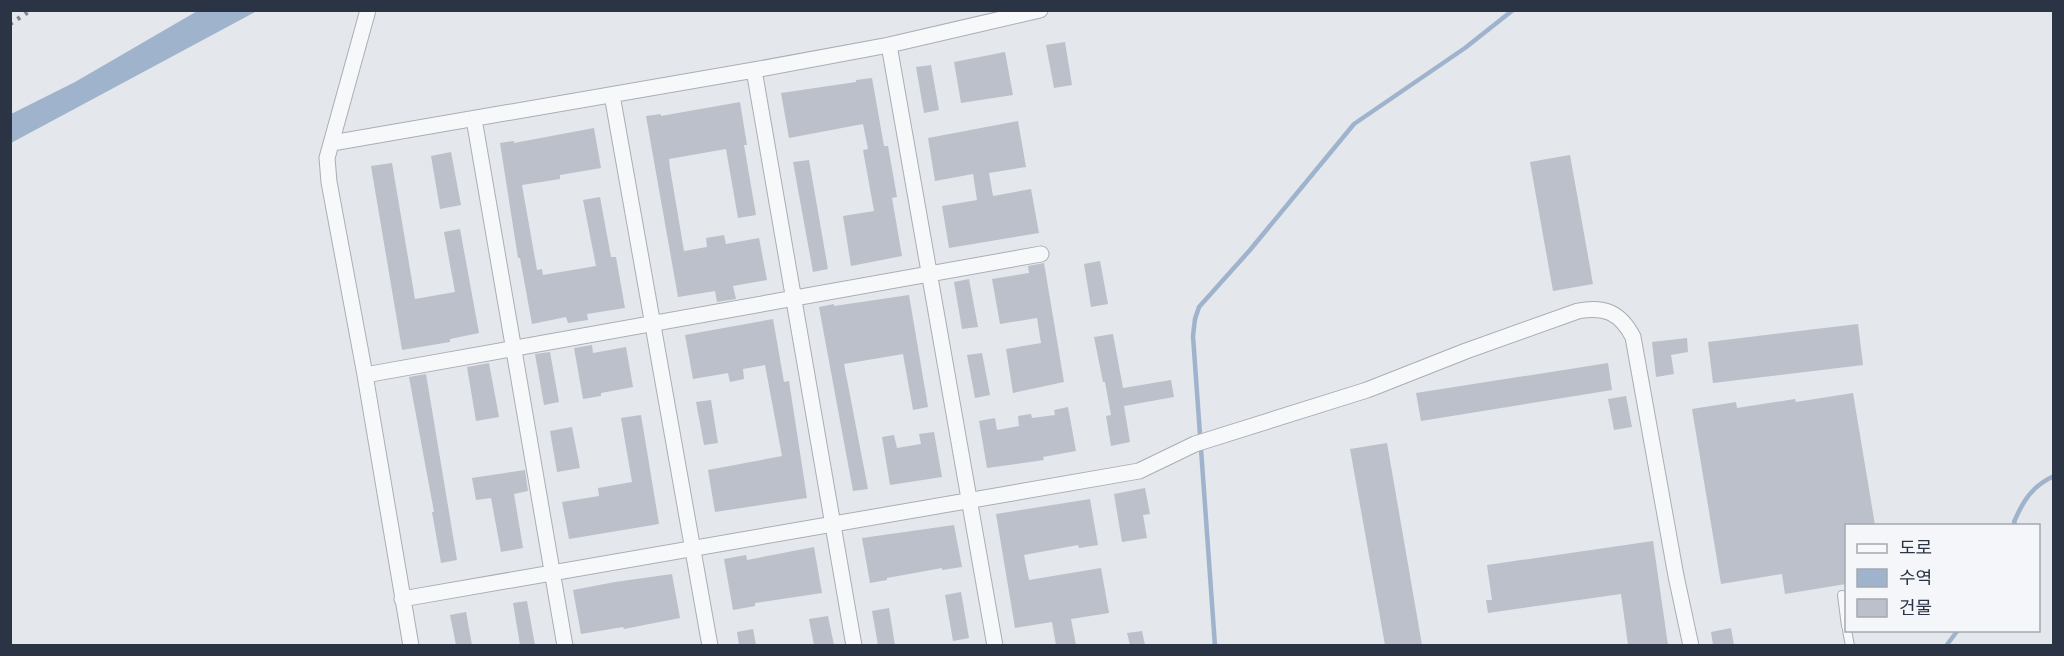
<svg xmlns="http://www.w3.org/2000/svg" width="2064" height="656" viewBox="0 0 2064 656" font-family="'Noto Sans','Noto Sans KR',sans-serif">
<rect width="100%" height="100%" fill="#e4e7ec"/>
<path fill="#9fb4cc" d="M 199,10 L 257,11 L 11,143 L 11,114 L 75,82 Z"/>
<g fill="none" stroke-linecap="round" stroke-linejoin="round">
<path stroke="#9fb4cc" stroke-width="4.5" d="M 2016,526 L 2014,522 C 2023,501 2032,486 2054,476
M 1215,646 L 1193,336 L 1195,319 L 1199,307 L 1250,250 L 1354,124 L 1465,48 L 1513,10
M 1946,646 L 1958,630"/>
</g>
<path fill="#bbc0ca" d="M 1065,42 L 1072,85 L 1054,88 L 1046,45 Z
M 1005,52 L 1013,95 L 961,103 L 954,62 Z
M 931,65 L 939,110 L 924,113 L 916,67 Z
M 872,78 L 884,146 L 888,146 L 897,197 L 892,198 L 902,256 L 851,266 L 843,216 L 874,211 L 863,150 L 868,149 L 863,124 L 789,138 L 781,93 L 856,82 L 856,80 Z
M 740,102 L 747,145 L 744,145 L 756,215 L 738,218 L 726,149 L 669,159 L 670,168 L 684,251 L 707,247 L 706,238 L 724,235 L 726,244 L 759,238 L 767,280 L 733,286 L 736,299 L 717,302 L 715,291 L 678,297 L 646,116 L 661,114 L 661,116 Z
M 1018,121 L 1026,167 L 989,173 L 993,196 L 1031,189 L 1039,233 L 949,248 L 942,206 L 977,200 L 973,174 L 935,181 L 928,138 Z
M 594,128 L 601,168 L 560,175 L 560,179 L 522,185 L 537,270 L 542,269 L 543,275 L 596,266 L 583,200 L 600,197 L 611,257 L 616,257 L 625,308 L 587,314 L 588,320 L 568,323 L 566,317 L 532,324 L 520,258 L 518,258 L 500,143 L 514,141 L 514,143 Z
M 451,152 L 461,205 L 440,209 L 431,156 Z
M 1570,155 L 1593,284 L 1553,291 L 1530,162 Z
M 809,160 L 828,269 L 813,272 L 793,162 Z
M 392,163 L 415,299 L 455,292 L 444,232 L 460,229 L 479,333 L 450,339 L 450,342 L 402,350 L 371,166 Z
M 1100,261 L 1108,304 L 1091,307 L 1084,264 Z
M 1044,263 L 1064,382 L 1013,393 L 1006,349 L 1041,343 L 1037,318 L 1000,324 L 992,279 L 1029,273 L 1028,266 Z
M 969,279 L 978,327 L 962,329 L 954,282 Z
M 909,295 L 928,407 L 913,410 L 903,354 L 844,364 L 868,489 L 853,491 L 819,307 L 834,304 L 834,306 Z
M 773,319 L 784,382 L 789,381 L 807,498 L 715,512 L 708,470 L 782,456 L 765,365 L 743,369 L 744,379 L 730,382 L 728,373 L 693,379 L 685,335 Z
M 1858,324 L 1863,365 L 1713,383 L 1708,342 Z
M 1113,334 L 1123,388 L 1171,380 L 1174,397 L 1124,406 L 1130,442 L 1111,446 L 1106,416 L 1111,415 L 1105,382 L 1103,382 L 1094,337 Z
M 1687,338 L 1688,352 L 1671,355 L 1674,374 L 1656,377 L 1652,342 Z
M 592,345 L 593,353 L 626,347 L 633,387 L 601,393 L 601,396 L 583,399 L 574,348 Z
M 550,352 L 559,402 L 544,405 L 535,354 Z
M 982,353 L 990,395 L 975,398 L 967,355 Z
M 489,363 L 499,417 L 476,421 L 467,367 Z
M 1608,363 L 1612,390 L 1421,421 L 1416,393 Z
M 426,374 L 457,560 L 441,563 L 432,512 L 434,512 L 409,377 Z
M 1853,393 L 1875,525 L 1846,525 L 1846,584 L 1785,594 L 1782,574 L 1721,584 L 1692,409 L 1736,402 L 1737,408 L 1795,399 L 1796,402 Z
M 1626,396 L 1632,427 L 1614,430 L 1608,399 Z
M 711,400 L 718,443 L 704,445 L 696,402 Z
M 1068,407 L 1076,451 L 1043,457 L 1044,460 L 987,468 L 979,421 L 995,418 L 997,430 L 1019,426 L 1018,416 L 1031,414 L 1032,418 L 1055,415 L 1054,410 Z
M 641,415 L 659,524 L 569,539 L 562,502 L 599,496 L 598,488 L 632,482 L 621,418 Z
M 572,427 L 580,468 L 557,472 L 550,431 Z
M 934,432 L 942,477 L 890,485 L 882,437 L 894,435 L 897,448 L 921,444 L 919,434 Z
M 1387,443 L 1422,645 L 1385,645 L 1350,449 Z
M 525,470 L 528,491 L 514,494 L 523,548 L 501,552 L 491,498 L 476,500 L 472,478 Z
M 1145,488 L 1150,514 L 1143,515 L 1147,538 L 1122,542 L 1114,494 Z
M 1090,499 L 1098,545 L 1079,548 L 1078,545 L 1024,555 L 1029,580 L 1101,568 L 1109,613 L 1071,619 L 1076,645 L 1056,645 L 1052,622 L 1015,628 L 996,514 Z
M 954,525 L 962,567 L 942,570 L 942,568 L 887,578 L 887,580 L 870,583 L 862,538 Z
M 1653,541 L 1668,645 L 1628,645 L 1621,594 L 1488,613 L 1486,600 L 1492,600 L 1487,565 Z
M 814,547 L 822,593 L 755,603 L 755,606 L 733,610 L 724,559 L 746,555 L 747,560 Z
M 672,574 L 680,618 L 624,629 L 623,627 L 581,634 L 573,590 L 615,582 Z
M 961,592 L 969,638 L 953,641 L 945,595 Z
M 527,601 L 535,645 L 520,645 L 513,603 Z
M 889,608 L 895,645 L 878,645 L 872,611 Z
M 466,612 L 472,645 L 456,645 L 450,615 Z
M 828,616 L 834,645 L 814,645 L 809,619 Z
M 1731,628 L 1734,645 L 1713,645 L 1711,632 Z
M 753,629 L 756,645 L 739,645 L 737,632 Z
M 1142,631 L 1145,645 L 1130,645 L 1127,633 Z"/>
<g fill="none" stroke-linecap="round" stroke-linejoin="round">
<defs>
<path id="service" d="M 1842,595 L 1846,626
M 1847,630 L 1850,646"/>
<path id="minor" d="M 368,10 L 327,158 L 329,182 L 365,375 L 411,646
M 889,45 L 995,646
M 754,70 L 854,646
M 612,95 L 710,646
M 474,119 L 565,646
M 332,143 L 754,70 L 889,45 L 1040,10
M 365,375 L 1041,254
M 402,599 L 1139,471 L 1195,444 L 1367,390 L 1466,351 L 1578,311 C 1604,306 1620,312 1633,337 L 1676,576 L 1691,646"/>
</defs>
<use href="#service" stroke="#a9aeb7" stroke-width="10"/>
<use href="#minor" stroke="#a9aeb7" stroke-width="17"/>
<use href="#service" stroke="#f7f8fa" stroke-width="8"/>
<use href="#minor" stroke="#f7f8fa" stroke-width="15"/>
<path stroke="#7d8696" stroke-width="4.5" stroke-dasharray="3 6" stroke-linecap="butt" d="M 10,24 L 31,10"/>
</g>
<rect width="2064" height="656" fill="none" stroke="#2b3445" stroke-width="24"/>
<rect x="1845" y="524" width="195" height="108" fill="#f4f6f9" stroke="#a4a8b1" stroke-width="1.5"/>
<rect x="1857" y="544" width="30" height="9" fill="#f7f8fa" stroke="#a4a8b1" stroke-width="1.5"/>
<text x="1899" y="554" font-size="18" fill="#2b3445">도로</text>
<rect x="1857" y="569" width="30" height="18" fill="#9fb4cc" stroke="#a4a8b1" stroke-width="1.5"/>
<text x="1899" y="584" font-size="18" fill="#2b3445">수역</text>
<rect x="1857" y="599" width="30" height="18" fill="#bbc0ca" stroke="#a4a8b1" stroke-width="1.5"/>
<text x="1899" y="614" font-size="18" fill="#2b3445">건물</text>
</svg>
